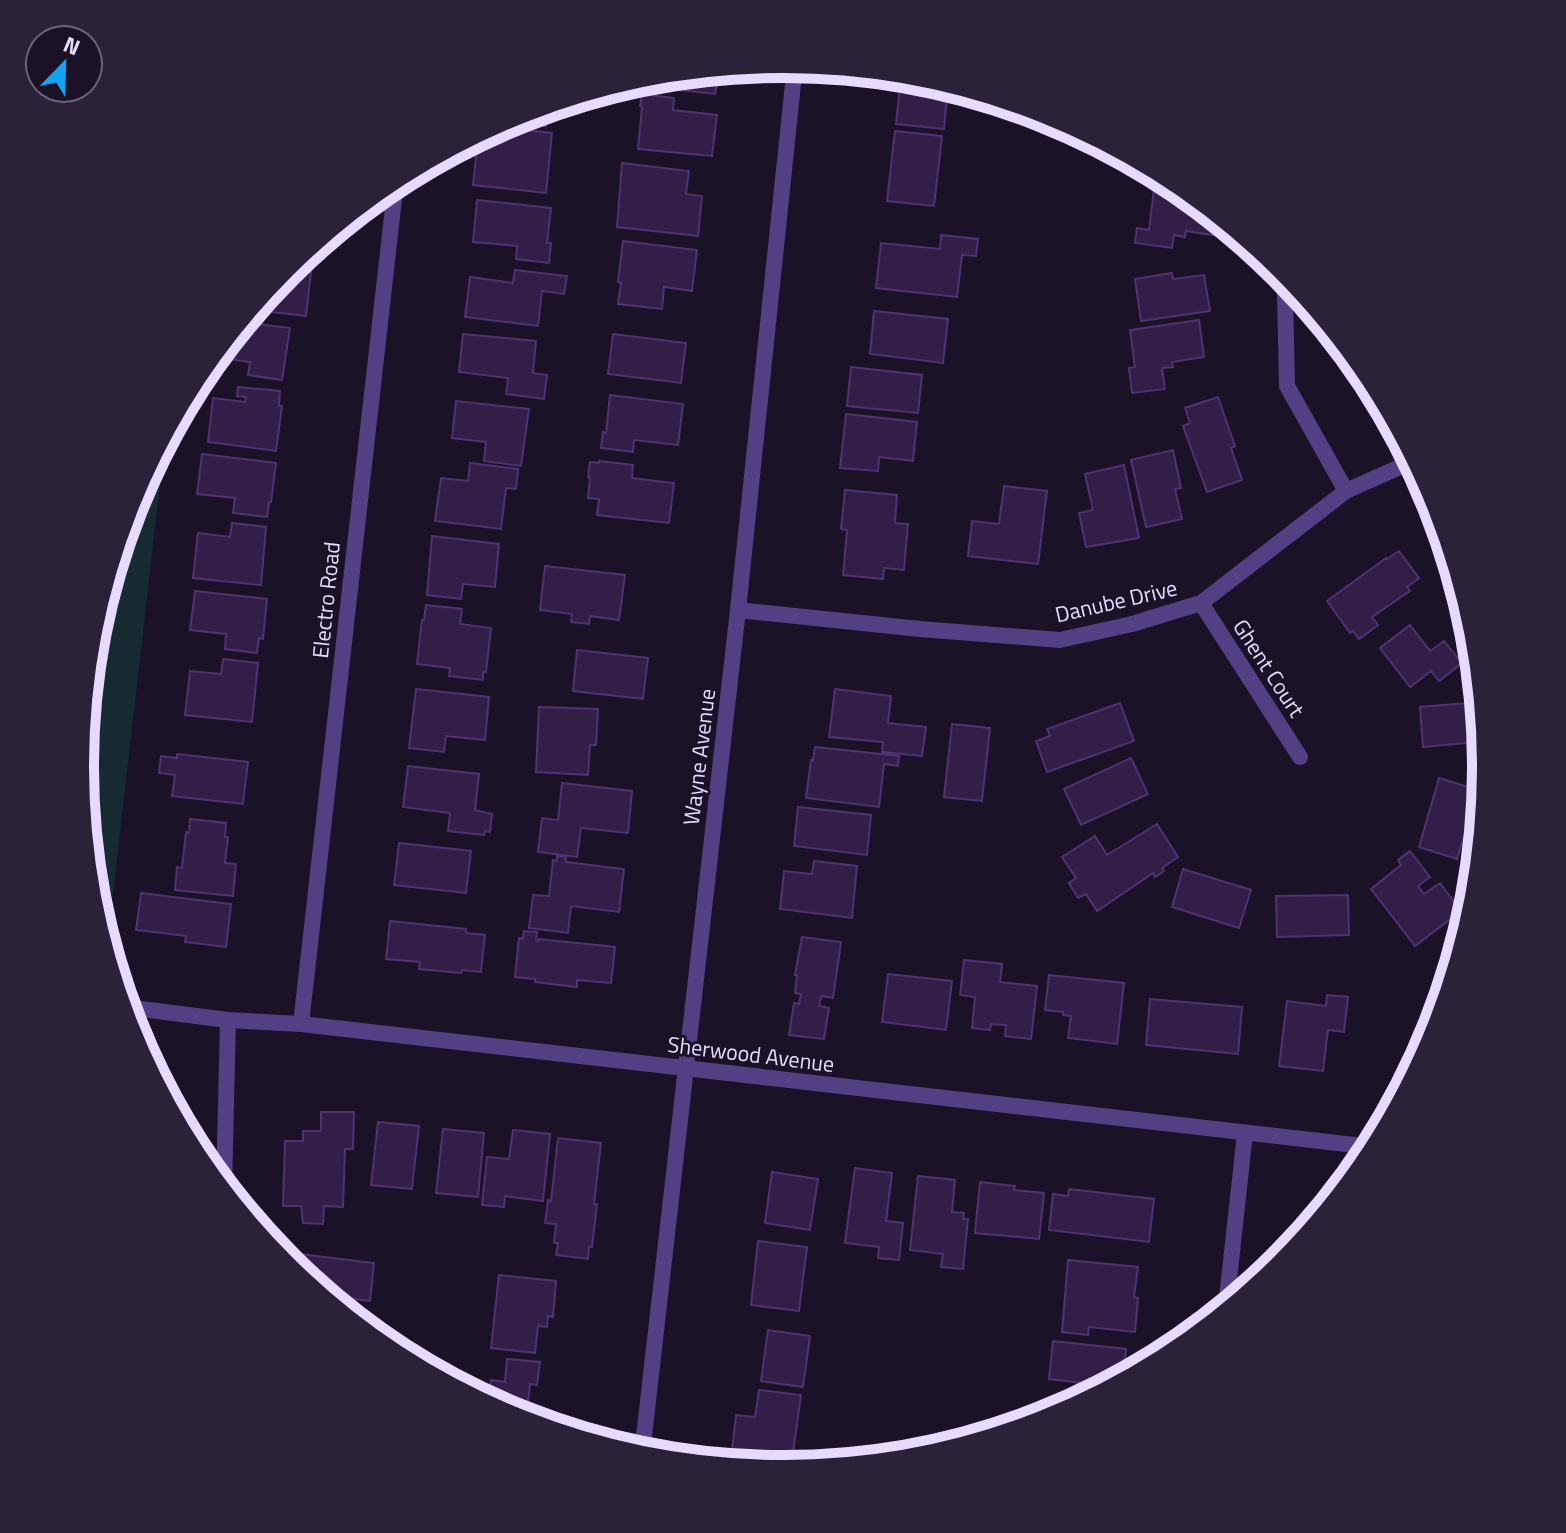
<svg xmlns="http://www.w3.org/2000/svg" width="1566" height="1533" viewBox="0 0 1566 1533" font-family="'Titillium Web',sans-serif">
<rect width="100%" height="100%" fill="#1b1228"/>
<path fill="#152b31" d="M 165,440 L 107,946 L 94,903 L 81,766 L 94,629 L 134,497 Z"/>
<path fill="#311f48" stroke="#4f3272" stroke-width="2" d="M 720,70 L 715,94 L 644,86 L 644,83 L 643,83 L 643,78 L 646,77 Z
M 901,76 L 920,78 L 948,86 L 944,129 L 896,124 Z
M 642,94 L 674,98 L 673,110 L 717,115 L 712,156 L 638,149 L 642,107 L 640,106 Z
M 548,107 L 546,126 L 508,121 L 515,117 Z
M 496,127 L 552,133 L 546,193 L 473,185 L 477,147 L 490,148 L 492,129 Z
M 895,131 L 942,136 L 934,206 L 887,201 Z
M 622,163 L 689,171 L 686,194 L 702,196 L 698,236 L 617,227 Z
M 1154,189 L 1187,193 L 1221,221 L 1219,236 L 1186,231 L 1185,237 L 1174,235 L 1172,248 L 1135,243 L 1137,228 L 1149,230 Z
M 477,200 L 551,208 L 547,243 L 551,243 L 549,263 L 516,259 L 517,246 L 473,242 Z
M 941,235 L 978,239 L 976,256 L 962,255 L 957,297 L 876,288 L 881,243 L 940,249 Z
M 623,241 L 697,250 L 692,291 L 664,287 L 662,309 L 618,304 L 621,283 L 618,282 Z
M 303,256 L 302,271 L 311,272 L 306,316 L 254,310 L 287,269 Z
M 515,270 L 567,276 L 564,294 L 542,291 L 538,326 L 465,317 L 470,277 L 513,283 Z
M 1172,273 L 1173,279 L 1204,275 L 1210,311 L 1141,321 L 1135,279 Z
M 874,311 L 948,319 L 943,363 L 870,354 Z
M 1199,320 L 1204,357 L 1172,362 L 1173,367 L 1162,368 L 1165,389 L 1132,393 L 1129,368 L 1135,367 L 1130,330 Z
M 243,322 L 290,328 L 282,380 L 248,375 L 250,362 L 215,357 Z
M 463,334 L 536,341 L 533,373 L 547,375 L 544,399 L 506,394 L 508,378 L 459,372 Z
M 613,334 L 686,343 L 681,383 L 608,374 Z
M 851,367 L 922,375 L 918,413 L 847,406 Z
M 238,387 L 280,391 L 279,406 L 282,406 L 276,451 L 208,442 L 213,398 L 245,402 L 246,397 L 237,396 Z
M 610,395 L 683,404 L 678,445 L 634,440 L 633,452 L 601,448 L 603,432 L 606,433 Z
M 1218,397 L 1235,446 L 1231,448 L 1242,480 L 1207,492 L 1183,426 L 1190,423 L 1185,408 Z
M 456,401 L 529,409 L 521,466 L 484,461 L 486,442 L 452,438 Z
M 846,414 L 917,422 L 913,461 L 879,457 L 878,471 L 840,468 Z
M 1173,450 L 1181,488 L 1175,489 L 1182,519 L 1146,527 L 1131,460 Z
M 202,454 L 276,463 L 271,502 L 269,502 L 267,517 L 233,513 L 235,498 L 197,494 Z
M 599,461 L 633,465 L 632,478 L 674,483 L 669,523 L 597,515 L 599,499 L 588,498 L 590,477 L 588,477 L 590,462 L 599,463 Z
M 470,463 L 518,469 L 516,489 L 506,488 L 501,529 L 435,521 L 441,478 L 468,481 Z
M 1124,465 L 1139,538 L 1086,547 L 1079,513 L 1093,510 L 1085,474 Z
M 1004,486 L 1047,491 L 1038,564 L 968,556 L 972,521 L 999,524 Z
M 845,490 L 897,495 L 895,523 L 908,524 L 904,570 L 884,568 L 883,579 L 843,575 L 847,530 L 841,529 Z
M 232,523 L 266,527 L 261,585 L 193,578 L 198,533 L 230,537 Z
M 432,536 L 499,544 L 495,587 L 463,584 L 461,599 L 427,595 Z
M 1445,541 L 1466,611 L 1461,601 L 1440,542 Z
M 1399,551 L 1419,578 L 1407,587 L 1410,591 L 1372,617 L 1378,625 L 1359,639 L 1353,631 L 1350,633 L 1327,601 L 1386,558 L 1387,559 Z
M 545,566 L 625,575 L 619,620 L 590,616 L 589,624 L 571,622 L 572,614 L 540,610 Z
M 195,591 L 267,599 L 263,639 L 259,638 L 257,653 L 225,649 L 226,634 L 190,630 Z
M 426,605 L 462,609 L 460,624 L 491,628 L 486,672 L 483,672 L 483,680 L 449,676 L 450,668 L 417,664 L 422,620 L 424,620 Z
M 1410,625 L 1430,651 L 1444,641 L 1462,663 L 1439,681 L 1431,671 L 1410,687 L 1380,648 Z
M 577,650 L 648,658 L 643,699 L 573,691 Z
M 223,659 L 258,663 L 252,722 L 185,715 L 190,671 L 221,674 Z
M 416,689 L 489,697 L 485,740 L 446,736 L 444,752 L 409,748 Z
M 835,689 L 891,696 L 888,723 L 926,727 L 922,756 L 882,752 L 883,742 L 829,737 Z
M 1479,702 L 1484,755 L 1478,756 L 1477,742 L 1423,747 L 1420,707 Z
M 1120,703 L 1134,741 L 1047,772 L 1036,741 L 1050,736 L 1047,729 Z
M 539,707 L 598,709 L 596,745 L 590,745 L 588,775 L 536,772 Z
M 952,724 L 990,728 L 982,801 L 944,797 Z
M 815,747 L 899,756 L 898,766 L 884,764 L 879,807 L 806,798 L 811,760 L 813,760 Z
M 177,754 L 248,762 L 243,804 L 172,796 L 175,775 L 159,773 L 161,756 L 177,758 Z
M 1131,758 L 1148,794 L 1081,825 L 1064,789 Z
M 408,766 L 479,774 L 475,810 L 492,814 L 490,832 L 485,831 L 484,835 L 448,831 L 450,813 L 403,807 Z
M 1439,778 L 1478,790 L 1457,859 L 1419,847 Z
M 562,783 L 632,791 L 628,833 L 581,828 L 577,857 L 538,852 L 542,818 L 558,820 Z
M 798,807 L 871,815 L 867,855 L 794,846 Z
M 190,819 L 226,823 L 225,837 L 228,837 L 225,863 L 236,864 L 233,896 L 175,890 L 177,867 L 182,868 L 186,832 L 189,833 Z
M 1157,824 L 1178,857 L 1162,868 L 1164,871 L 1155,877 L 1153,873 L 1097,911 L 1086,894 L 1078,898 L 1069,883 L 1076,878 L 1062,857 L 1095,836 L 1107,855 Z
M 399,843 L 471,851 L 466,893 L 394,885 Z
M 1410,851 L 1430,877 L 1418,886 L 1424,894 L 1440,883 L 1461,911 L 1415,946 L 1371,889 L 1401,865 L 1398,860 Z
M 557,856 L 566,857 L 566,862 L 624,869 L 619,912 L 571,906 L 568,933 L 529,928 L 533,895 L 549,896 L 553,860 L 557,861 Z
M 814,861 L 857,866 L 852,918 L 780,909 L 784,871 L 812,874 Z
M 1183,869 L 1251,890 L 1239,928 L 1172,907 Z
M 141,893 L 231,904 L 226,947 L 185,942 L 186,936 L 136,930 Z
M 1348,895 L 1349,935 L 1277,937 L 1276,896 Z
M 390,921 L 466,929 L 466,933 L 485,935 L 481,972 L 462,970 L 461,973 L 419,969 L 420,962 L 386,959 Z
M 524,931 L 537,932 L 536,940 L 539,941 L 539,939 L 615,947 L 611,983 L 577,980 L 577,987 L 535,982 L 535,979 L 515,977 L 519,938 L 523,939 Z
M 802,937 L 841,942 L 833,998 L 821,996 L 819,1006 L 829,1008 L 824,1039 L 789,1035 L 794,1003 L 799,1004 L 801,994 L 795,993 L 797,975 L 795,975 Z
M 964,960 L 1002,964 L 1000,982 L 1037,986 L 1031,1039 L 1005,1036 L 1006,1025 L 991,1024 L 990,1030 L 972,1028 L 975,997 L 960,995 Z
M 888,974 L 952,981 L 946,1030 L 882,1022 Z
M 1049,975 L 1124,983 L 1117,1044 L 1068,1038 L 1071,1016 L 1063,1015 L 1063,1012 L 1045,1010 Z
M 1327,995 L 1348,997 L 1344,1032 L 1328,1030 L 1323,1071 L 1279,1066 L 1287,1001 L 1326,1006 Z
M 1150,999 L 1242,1007 L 1238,1054 L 1146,1045 Z
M 321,1112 L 354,1112 L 353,1149 L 345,1149 L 343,1207 L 324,1206 L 323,1224 L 303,1223 L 301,1206 L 283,1206 L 285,1141 L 303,1141 L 303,1131 L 321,1131 Z
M 378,1122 L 419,1126 L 412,1189 L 371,1185 Z
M 443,1129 L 484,1133 L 478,1197 L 436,1193 Z
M 513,1130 L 550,1134 L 543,1201 L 505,1196 L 504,1207 L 482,1205 L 487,1157 L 509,1159 Z
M 558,1138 L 601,1143 L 594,1204 L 597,1204 L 592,1247 L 589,1247 L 588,1259 L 556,1255 L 558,1243 L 554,1243 L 556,1224 L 545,1223 L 548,1200 L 551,1201 Z
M 855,1168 L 892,1173 L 886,1221 L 903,1223 L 899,1260 L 878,1258 L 879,1247 L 845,1243 Z
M 772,1172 L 818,1179 L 810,1230 L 765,1223 Z
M 918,1176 L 955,1180 L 952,1212 L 964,1213 L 963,1219 L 968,1219 L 963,1269 L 941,1267 L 943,1254 L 910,1250 Z
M 980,1182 L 1015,1186 L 1014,1190 L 1044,1193 L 1039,1239 L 975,1233 Z
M 1069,1189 L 1154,1199 L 1149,1242 L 1049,1230 L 1053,1194 L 1068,1196 Z
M 758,1241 L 807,1247 L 799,1311 L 751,1305 Z
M 300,1254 L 374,1263 L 370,1301 L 326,1296 L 298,1273 Z
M 1068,1260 L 1138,1267 L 1134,1297 L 1138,1298 L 1135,1332 L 1089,1327 L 1088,1335 L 1062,1332 Z
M 499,1275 L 556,1281 L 553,1317 L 548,1316 L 547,1327 L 538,1326 L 535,1353 L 491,1348 Z
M 768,1330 L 810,1336 L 803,1387 L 761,1381 Z
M 1053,1341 L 1126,1349 L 1123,1378 L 1108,1386 L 1049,1379 Z
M 507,1359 L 540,1362 L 537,1385 L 530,1384 L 526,1419 L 514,1415 L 488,1402 L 491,1380 L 505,1382 Z
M 759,1390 L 801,1395 L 791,1468 L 757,1466 L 758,1455 L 732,1451 L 736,1415 L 755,1417 Z
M 1047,1404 L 1069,1406 L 1045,1418 Z"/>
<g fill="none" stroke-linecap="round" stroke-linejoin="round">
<path stroke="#533f84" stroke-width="16" d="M 1287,279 L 1285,294 L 1287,386 L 1346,491
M 1201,603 L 1300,757
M 738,610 L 920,629 L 1060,640 L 1132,624 L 1201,603 L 1346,491 L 1413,461
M 125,1007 L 228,1020 L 301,1024 L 1372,1147
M 301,1024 L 396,181
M 224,1187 L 228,1020
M 1226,1307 L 1245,1133
M 642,1454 L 738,610 L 795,65"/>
</g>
<g text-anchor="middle" stroke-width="6" stroke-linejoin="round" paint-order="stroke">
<g font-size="22" fill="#e7dafd" stroke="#1b1228">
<text transform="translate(326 600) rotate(-84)" y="8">Electro Road</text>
<text transform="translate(1116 601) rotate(-13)" y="8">Danube Drive</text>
<text transform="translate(1269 668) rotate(57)" y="8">Ghent Court</text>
<text transform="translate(699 757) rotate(-83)" y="8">Wayne Avenue</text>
<text transform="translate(751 1054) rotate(7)" y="8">Sherwood Avenue</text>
</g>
</g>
<path d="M0 0H1566V1533H0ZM782 78H784A688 688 0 0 1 1472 766V767A688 688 0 0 1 784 1455H782A688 688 0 0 1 94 767V766A688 688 0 0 1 782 78Z" fill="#2b2239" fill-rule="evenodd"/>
<path fill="none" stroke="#e7dafd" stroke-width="10" d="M782 78H784A688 688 0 0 1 1472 766V767A688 688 0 0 1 784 1455H782A688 688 0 0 1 94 767V766A688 688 0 0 1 782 78Z"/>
<g transform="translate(64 64) rotate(23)"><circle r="38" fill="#1b1228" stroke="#6d627d" stroke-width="2"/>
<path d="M0-6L14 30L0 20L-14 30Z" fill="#12a3f2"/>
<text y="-12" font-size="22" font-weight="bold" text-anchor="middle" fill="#e7dafd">N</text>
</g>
</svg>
